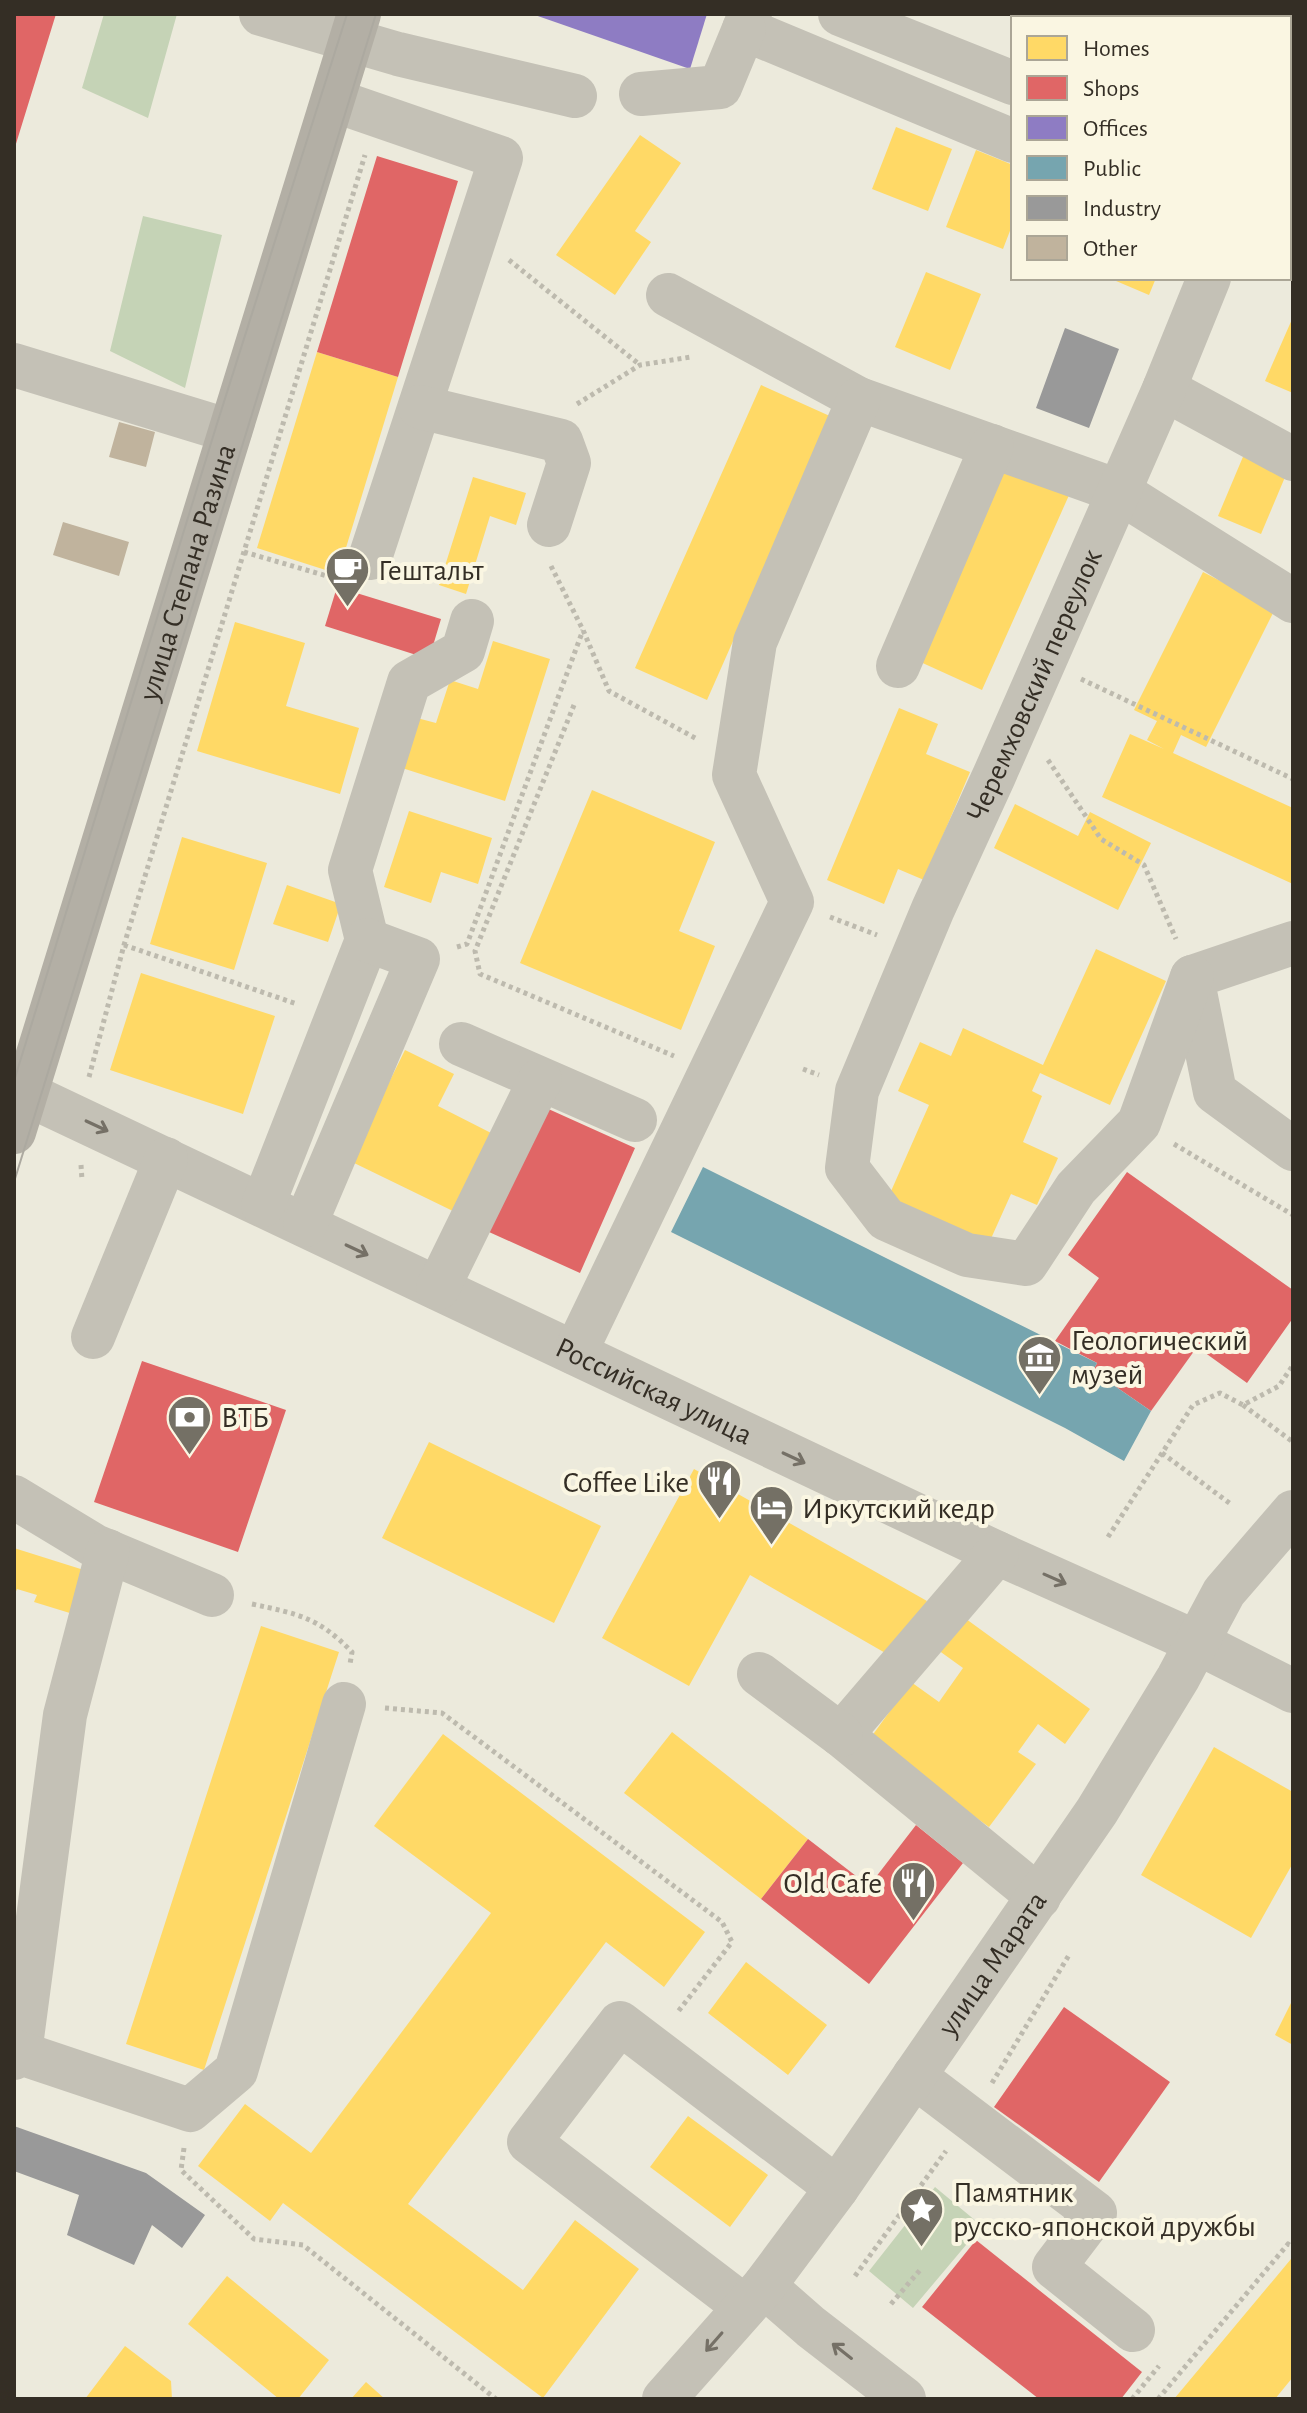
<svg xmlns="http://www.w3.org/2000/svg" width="1307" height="2413" viewBox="0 0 1307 2413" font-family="'Alegreya Sans',sans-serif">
<rect width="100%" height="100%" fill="#eceadc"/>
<path fill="#c5d3b6" d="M 104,14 L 177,14 L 148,118 L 82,88 Z
M 143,216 L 222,235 L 185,388 L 110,351 Z
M 935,2187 L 982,2226 L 913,2308 L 869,2271 Z"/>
<path fill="#ffd966" d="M 896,127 L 952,149 L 928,211 L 872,189 Z
M 640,135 L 681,163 L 635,231 L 651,242 L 615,295 L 556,255 Z
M 976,150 L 1013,165 L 1013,223 L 1003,249 L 946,227 Z
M 926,272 L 981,294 L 950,370 L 895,347 Z
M 1109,278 L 1156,278 L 1149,295 Z
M 1293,317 L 1293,393 L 1265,381 Z
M 317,352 L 398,377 L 338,574 L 257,548 Z
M 761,385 L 832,417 L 707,700 L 635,668 Z
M 1245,452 L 1288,470 L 1261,534 L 1218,516 Z
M 1005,463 L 1070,493 L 982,690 L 916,660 Z
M 473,477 L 526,493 L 516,525 L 490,516 L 466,594 L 439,585 Z
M 1203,572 L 1275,609 L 1206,747 L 1181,735 L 1173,753 L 1293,808 L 1293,884 L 1102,797 L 1130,734 L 1164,749 L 1147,740 L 1157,721 L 1134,710 Z
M 235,622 L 305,643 L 286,706 L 359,728 L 340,794 L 197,751 Z
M 493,641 L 550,659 L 505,801 L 402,768 L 417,718 L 436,723 L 450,680 L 478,689 Z
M 899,708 L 938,724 L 926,754 L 970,772 L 924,880 L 898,869 L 884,904 L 827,880 Z
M 592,790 L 715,842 L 679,931 L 715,946 L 681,1030 L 520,963 Z
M 1015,804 L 1078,836 L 1090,812 L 1151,843 L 1118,910 L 994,848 Z
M 409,811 L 492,838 L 478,884 L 441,872 L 431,903 L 384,887 Z
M 182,837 L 267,863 L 234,970 L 150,944 Z
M 287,885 L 341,904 L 328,942 L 273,924 Z
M 1096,949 L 1166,981 L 1110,1105 L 1040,1073 L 1032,1091 L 1042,1096 L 1023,1142 L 1058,1158 L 1037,1205 L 1011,1194 L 989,1243 L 888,1198 L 929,1105 L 898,1091 L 920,1042 L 951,1056 L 963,1028 L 1043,1065 Z
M 141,973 L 275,1016 L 243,1114 L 110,1070 Z
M 405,1050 L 454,1074 L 438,1106 L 495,1135 L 457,1213 L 350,1161 Z
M 429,1442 L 601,1526 L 554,1623 L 382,1538 Z
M 694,1469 L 927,1601 L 894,1658 L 750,1575 L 689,1686 L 602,1638 Z
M 14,1548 L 87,1571 L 73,1614 L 34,1602 L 37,1595 L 17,1589 L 14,1596 Z
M 962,1616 L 1090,1709 L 1065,1744 L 1038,1724 L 1018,1752 L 1036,1764 L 989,1827 L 869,1740 L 911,1682 L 939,1702 L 963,1668 L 938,1650 Z
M 261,1626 L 339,1652 L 204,2070 L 126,2044 Z
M 672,1732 L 808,1839 L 761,1899 L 624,1793 Z
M 443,1734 L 705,1932 L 664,1987 L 606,1942 L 408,2204 L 523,2290 L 575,2220 L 639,2269 L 543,2398 L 283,2203 L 270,2221 L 198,2166 L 245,2104 L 311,2153 L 491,1913 L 374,1826 Z
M 1214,1747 L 1293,1792 L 1293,1863 L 1251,1938 L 1141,1875 Z
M 746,1962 L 827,2025 L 788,2075 L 708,2013 Z
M 1293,1999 L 1293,2045 L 1275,2035 Z
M 688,2116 L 768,2175 L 730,2227 L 650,2167 Z
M 1291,2259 L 1293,2260 L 1293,2377 L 1275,2399 L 1174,2399 Z
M 227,2276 L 329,2360 L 298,2399 L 279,2399 L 188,2324 Z
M 125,2346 L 171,2381 L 172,2399 L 85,2399 Z
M 366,2382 L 385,2399 L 351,2399 Z"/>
<path fill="#e06666" d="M 14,14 L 56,14 L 15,147 L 14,147 Z
M 377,156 L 458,181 L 398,377 L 317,352 Z
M 337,587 L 441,619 L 429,659 L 325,626 Z
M 544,1107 L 635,1148 L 580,1273 L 489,1232 Z
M 1127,1172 L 1293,1290 L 1293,1318 L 1247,1383 L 1197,1347 L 1151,1411 L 1093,1371 L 1097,1363 L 1055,1341 L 1099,1278 L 1068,1255 Z
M 142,1361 L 286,1410 L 238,1552 L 94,1502 Z
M 916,1825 L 963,1863 L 869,1984 L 761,1899 L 808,1839 L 869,1886 Z
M 1064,2007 L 1170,2082 L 1099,2182 L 994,2107 Z
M 976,2240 L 1142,2372 L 1121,2399 L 1039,2399 L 922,2307 Z"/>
<path fill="#8e7cc3" d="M 532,14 L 707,14 L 690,69 Z"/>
<path fill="#76a5af" d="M 703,1167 L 1097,1363 L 1093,1371 L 1151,1411 L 1124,1461 L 1065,1428 L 671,1232 Z"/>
<path fill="#999" d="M 1065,328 L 1119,349 L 1089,428 L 1036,408 Z
M 14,2126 L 146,2173 L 205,2215 L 182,2248 L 152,2225 L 134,2265 L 67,2235 L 79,2195 L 14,2171 Z"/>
<path fill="#c0b39d" d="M 1091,14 L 1196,14 L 1195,18 L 1090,18 Z
M 119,422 L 155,432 L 146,467 L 109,457 Z
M 63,522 L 129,542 L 119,576 L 53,555 Z"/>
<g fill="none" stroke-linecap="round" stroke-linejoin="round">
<path stroke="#bdbaae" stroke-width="5" stroke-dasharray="4 4" stroke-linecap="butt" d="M 509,260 L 640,365
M 577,404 L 640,365 L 691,357
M 244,552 L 334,578
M 551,566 L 583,630 L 609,691 L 697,739
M 1081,679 L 1293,779
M 574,705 L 475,951 L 480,974 L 674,1056
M 1048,760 L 1101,839 L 1144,865 L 1176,939
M 830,917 L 877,935
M 124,945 L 297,1004
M 457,947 L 467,944 L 583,630
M 803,1069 L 819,1075
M 89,1077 L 124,945 L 365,155
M 1174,1144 L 1293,1215
M 81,1165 L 82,1180
M 1243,1405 L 1293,1442
M 1162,1453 L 1232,1505
M 1108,1537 L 1193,1405 L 1220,1393 L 1243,1405 L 1279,1386 L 1293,1365
M 252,1604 C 298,1614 318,1617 352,1652 L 350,1664
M 385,1708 L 442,1713 L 722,1922 L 732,1942 L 677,2013
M 992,2083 L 1069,1955
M 184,2148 L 181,2170 L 254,2239 L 303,2245 L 496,2399
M 855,2276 L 946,2151
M 891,2304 L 920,2270
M 1132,2399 L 1159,2366
M 1158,2399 L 1288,2244 L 1293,2248"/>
<g stroke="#c4c1b6" stroke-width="44">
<path d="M 261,14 L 398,54 L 575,96"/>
<path d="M 750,14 L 744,29 L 1013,141"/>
<path d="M 840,14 L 1013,83"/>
<path d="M 1289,91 L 1293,82"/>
<path d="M 641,94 L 720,87 L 744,29"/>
<path d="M 333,100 L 501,158 L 370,558"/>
<path d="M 1289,173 L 1293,175"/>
<path d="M 668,295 L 859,399 L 1118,491 L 1293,601"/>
<path d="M 14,365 L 230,431"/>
<path d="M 1164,389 L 1293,459"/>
<path d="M 420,407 L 561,441 L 569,463 L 549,525"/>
<path d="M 898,666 L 992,446"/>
<path d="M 1293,943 L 1192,977 L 1215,1092 L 1293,1149"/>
<path id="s1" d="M 1192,977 L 1139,1123 L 1076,1188 L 1026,1264 L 967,1255 L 886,1219 L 847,1168 L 857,1091 L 933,909 L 994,776 L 1164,389 L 1209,278"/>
<path d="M 461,1044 L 635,1120"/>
<path id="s2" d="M 14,1088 L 997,1553 L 1198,1643 L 1293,1691"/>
<path d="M 263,1205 L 367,940 L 350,870 L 409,682 L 463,651 L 472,621"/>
<path d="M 305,1225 L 418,959 L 367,940"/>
<path d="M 438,1288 L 540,1080"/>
<path d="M 93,1337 L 166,1159"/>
<path d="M 575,1353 L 792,902 L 734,775 L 755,642 L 859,399"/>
<path d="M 14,1497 L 95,1546 L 212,1595"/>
<path d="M 997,1553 L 841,1735 L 1039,1897"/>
<path d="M 759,1674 L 841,1735"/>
<path d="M 20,2053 L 65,1715 L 108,1551"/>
<path d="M 14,2058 L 20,2053 L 190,2110 L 236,2071 L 344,1704"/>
<path d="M 914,2076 L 1095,2213 L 1054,2267 L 1133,2330"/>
<path d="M 764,2286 L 811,2327 L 904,2399"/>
<path d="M 745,2307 L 529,2142 L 620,2023 L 837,2188"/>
<path id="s3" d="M 664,2399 L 764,2286 L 837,2188 L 1097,1811 L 1178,1678 L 1224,1592 L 1293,1512"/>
</g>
<path stroke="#b3afa5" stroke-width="44" id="s4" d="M 14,1132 L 359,14"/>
<path stroke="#aca9a0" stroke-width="2" d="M 14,1081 L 216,427 L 347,14
M 14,1182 L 376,14"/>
</g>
<defs><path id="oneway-shaft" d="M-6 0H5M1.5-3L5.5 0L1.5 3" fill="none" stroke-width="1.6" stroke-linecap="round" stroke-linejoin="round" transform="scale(2)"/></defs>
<g stroke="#757066">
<use href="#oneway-shaft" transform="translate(97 1126) rotate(25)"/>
<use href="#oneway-shaft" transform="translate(357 1250) rotate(25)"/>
<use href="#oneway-shaft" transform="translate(794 1458) rotate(25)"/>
<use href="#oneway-shaft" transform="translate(1055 1579) rotate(24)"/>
<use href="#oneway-shaft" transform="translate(714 2342) rotate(131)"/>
<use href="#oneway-shaft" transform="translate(842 2351) rotate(-142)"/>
</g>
<defs>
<symbol id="cafe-pin" viewBox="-11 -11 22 30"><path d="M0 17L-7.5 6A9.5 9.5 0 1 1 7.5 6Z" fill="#747065" stroke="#faf6e2"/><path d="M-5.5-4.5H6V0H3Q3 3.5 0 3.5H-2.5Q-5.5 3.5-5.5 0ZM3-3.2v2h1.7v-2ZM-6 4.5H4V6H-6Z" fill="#fff"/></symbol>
<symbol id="museum-pin" viewBox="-11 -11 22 30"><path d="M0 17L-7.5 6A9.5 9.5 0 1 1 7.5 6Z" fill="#747065" stroke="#faf6e2"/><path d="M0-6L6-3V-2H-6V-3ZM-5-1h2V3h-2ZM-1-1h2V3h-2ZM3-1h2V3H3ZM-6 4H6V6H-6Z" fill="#fff"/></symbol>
<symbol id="bank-pin" viewBox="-11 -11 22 30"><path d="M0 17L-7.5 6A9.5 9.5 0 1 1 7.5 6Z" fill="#747065" stroke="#faf6e2"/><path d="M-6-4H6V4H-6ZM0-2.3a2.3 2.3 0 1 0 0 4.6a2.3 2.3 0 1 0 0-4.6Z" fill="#fff"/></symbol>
<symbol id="restaurant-pin" viewBox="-11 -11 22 30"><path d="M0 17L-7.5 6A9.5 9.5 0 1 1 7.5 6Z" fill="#747065" stroke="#faf6e2"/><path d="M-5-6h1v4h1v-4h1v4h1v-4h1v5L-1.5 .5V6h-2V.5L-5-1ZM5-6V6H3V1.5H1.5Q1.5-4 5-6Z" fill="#fff"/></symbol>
<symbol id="hotel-pin" viewBox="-11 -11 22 30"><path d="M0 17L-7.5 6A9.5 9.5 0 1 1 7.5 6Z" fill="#747065" stroke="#faf6e2"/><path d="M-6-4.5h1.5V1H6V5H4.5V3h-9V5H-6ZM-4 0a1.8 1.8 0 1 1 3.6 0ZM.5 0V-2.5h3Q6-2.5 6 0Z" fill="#fff"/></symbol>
<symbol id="sight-pin" viewBox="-11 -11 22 30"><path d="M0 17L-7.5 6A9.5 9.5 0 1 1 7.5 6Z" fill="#747065" stroke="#faf6e2"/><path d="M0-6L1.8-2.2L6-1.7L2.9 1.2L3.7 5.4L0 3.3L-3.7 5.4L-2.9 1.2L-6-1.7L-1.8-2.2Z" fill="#fff"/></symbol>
</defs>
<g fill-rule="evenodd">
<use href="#cafe-pin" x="322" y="544" width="51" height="69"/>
<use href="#museum-pin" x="1014" y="1332" width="51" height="69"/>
<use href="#bank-pin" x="164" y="1392" width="51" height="69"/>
<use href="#restaurant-pin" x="694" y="1456" width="51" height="69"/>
<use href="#hotel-pin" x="746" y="1482" width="51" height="69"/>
<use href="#restaurant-pin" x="888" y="1858" width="51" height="69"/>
<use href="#sight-pin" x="896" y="2184" width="51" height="69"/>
</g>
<g text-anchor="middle" stroke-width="8" stroke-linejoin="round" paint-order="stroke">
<g font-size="30" fill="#342e25" stroke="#faf6e2" text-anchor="start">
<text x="378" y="580">Гештальт</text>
<text x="1071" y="1350">Геологический<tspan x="1071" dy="34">музей</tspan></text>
<text x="221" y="1427">ВТБ</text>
<text x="689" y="1492" text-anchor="end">Coffee Like</text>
<text x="802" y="1518">Иркутский кедр</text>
<text x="882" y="1893" text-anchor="end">Old Cafe</text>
<text x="953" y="2202">Памятник<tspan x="953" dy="34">русско-японской дружбы</tspan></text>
</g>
<g font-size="30" fill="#342e25" stroke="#faf6e2">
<text dy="10" stroke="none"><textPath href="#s4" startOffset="586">улица Степана Разина</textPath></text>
<text dy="10" stroke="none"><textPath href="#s1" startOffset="1070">Черемховский переулок</textPath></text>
<text dy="10" stroke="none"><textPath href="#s2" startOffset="708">Российская улица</textPath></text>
<text dy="10" stroke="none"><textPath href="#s3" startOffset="546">улица Марата</textPath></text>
</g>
</g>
<rect width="1307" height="2413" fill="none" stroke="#342e25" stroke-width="32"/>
<rect x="1011" y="16" width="280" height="264" fill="#faf6e2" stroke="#aba696" stroke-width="2"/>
<rect x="1027" y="36" width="40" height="24" fill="#ffd966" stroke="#aba696" stroke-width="2"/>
<text x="1083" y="56" font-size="24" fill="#342e25">Homes</text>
<rect x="1027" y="76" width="40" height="24" fill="#e06666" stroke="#aba696" stroke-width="2"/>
<text x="1083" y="96" font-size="24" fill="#342e25">Shops</text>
<rect x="1027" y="116" width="40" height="24" fill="#8e7cc3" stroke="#aba696" stroke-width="2"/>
<text x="1083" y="136" font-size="24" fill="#342e25">Offices</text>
<rect x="1027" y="156" width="40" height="24" fill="#76a5af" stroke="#aba696" stroke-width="2"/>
<text x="1083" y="176" font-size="24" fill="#342e25">Public</text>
<rect x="1027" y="196" width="40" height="24" fill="#999999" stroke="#aba696" stroke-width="2"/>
<text x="1083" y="216" font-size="24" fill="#342e25">Industry</text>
<rect x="1027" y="236" width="40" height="24" fill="#c0b39d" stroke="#aba696" stroke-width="2"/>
<text x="1083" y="256" font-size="24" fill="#342e25">Other</text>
</svg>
